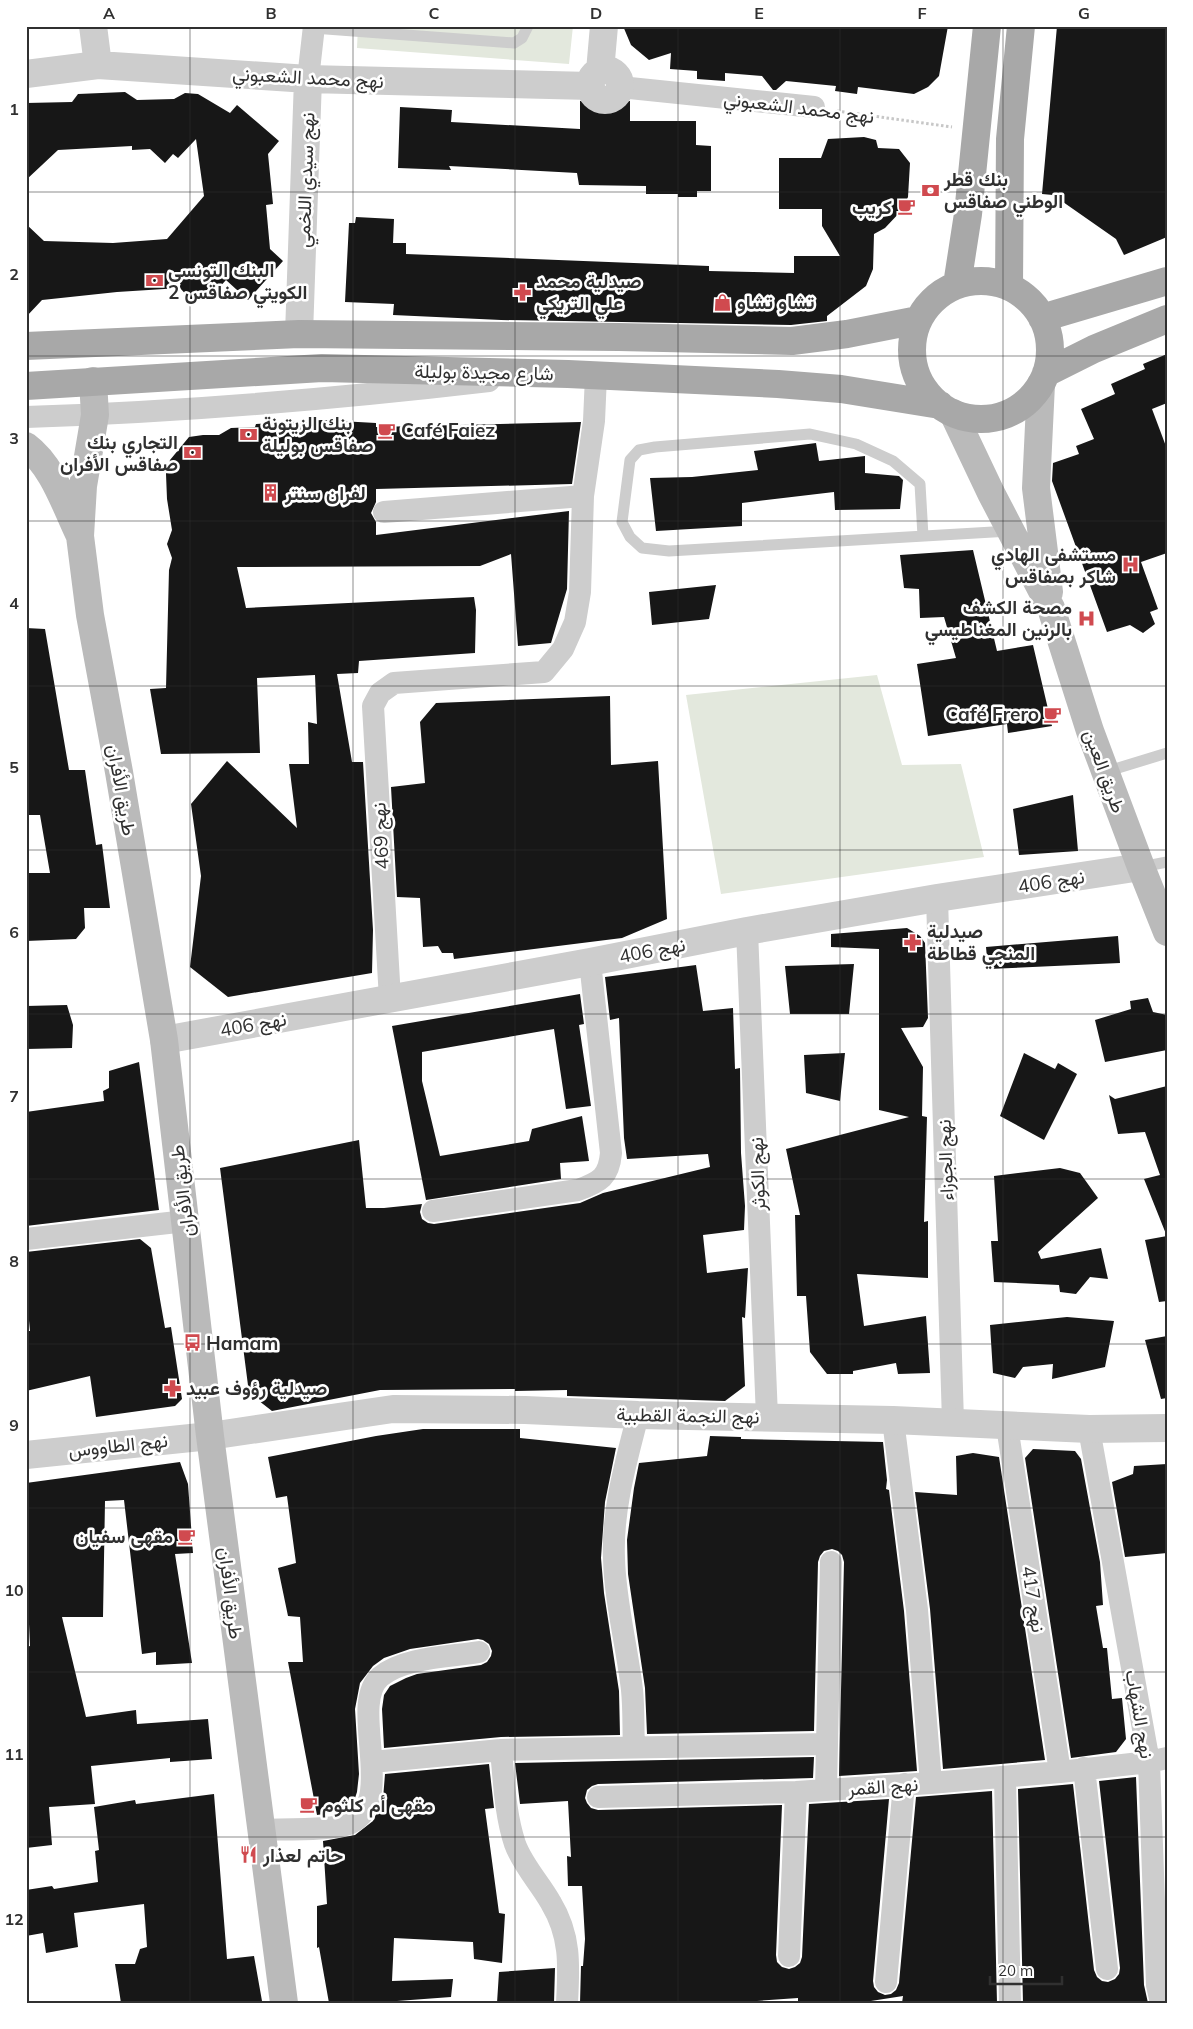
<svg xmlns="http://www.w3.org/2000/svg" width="1193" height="2029" viewBox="0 0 1193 2029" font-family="Mulish,Vazirmatn,sans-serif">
<rect width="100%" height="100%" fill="#fff"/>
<path fill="#e3e8dd" d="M 358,26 L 573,26 L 569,64 L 357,48 Z
M 877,675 L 902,765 L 961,764 L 984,857 L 721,894 L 686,695 Z"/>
<path fill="#171717" d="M 623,26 L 948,26 L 939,76 L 928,87 L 914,94 L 858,87 L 857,94 L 835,91 L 836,86 L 786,81 L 776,90 L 773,90 L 762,76 L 725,73 L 725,81 L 697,79 L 697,71 L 670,69 L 671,53 L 649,60 L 631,45 Z
M 1057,26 L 1167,26 L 1167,237 L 1124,255 L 1116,239 L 1053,195 L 1042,194 Z
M 125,92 L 137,100 L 174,99 L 185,93 L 198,94 L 230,113 L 237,105 L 279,141 L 268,154 L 273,204 L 266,205 L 270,249 L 283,261 L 248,300 L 226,280 L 209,299 L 191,300 L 180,288 L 117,292 L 42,300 L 26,317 L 26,224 L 44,241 L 113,243 L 167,239 L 204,196 L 196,139 L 178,158 L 173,154 L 165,163 L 150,149 L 132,150 L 132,146 L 58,150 L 26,180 L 26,103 L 72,102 L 78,94 Z
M 580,101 L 630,101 L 630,121 L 696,121 L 696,145 L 711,146 L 711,191 L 697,191 L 697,197 L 678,197 L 678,194 L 646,194 L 646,186 L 579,185 L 577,173 L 449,166 L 451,170 L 398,168 L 400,107 L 452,110 L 451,122 L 580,129 Z
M 864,137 L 876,140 L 878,148 L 899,149 L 910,163 L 908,197 L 902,210 L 885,228 L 874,234 L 873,269 L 866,286 L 827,316 L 827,321 L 791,325 L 501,320 L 393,315 L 394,304 L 345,302 L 349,223 L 355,223 L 356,217 L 394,219 L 393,243 L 406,243 L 406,254 L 709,266 L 709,271 L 794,273 L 794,256 L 840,256 L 822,226 L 822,209 L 779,209 L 779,158 L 821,158 L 828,139 Z
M 1167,354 L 1167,403 L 1152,409 L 1167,449 L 1167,553 L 1141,562 L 1158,609 L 1150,612 L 1155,624 L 1143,633 L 1130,625 L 1107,632 L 1052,481 L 1053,463 L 1079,454 L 1076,446 L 1094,439 L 1081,409 L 1115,394 L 1111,384 L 1145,369 L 1143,364 Z
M 322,420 L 376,423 L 376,427 L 581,422 L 572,484 L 376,489 L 376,502 L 371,513 L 376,522 L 376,535 L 569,511 L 567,589 L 551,643 L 518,646 L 511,554 L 480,566 L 237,567 L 246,608 L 474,597 L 476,610 L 475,653 L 359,661 L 358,673 L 337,674 L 352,762 L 363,762 L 373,930 L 372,973 L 228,997 L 190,967 L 201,876 L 191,804 L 227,761 L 297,828 L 289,764 L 309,764 L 308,722 L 317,724 L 315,675 L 257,678 L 260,753 L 161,754 L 150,689 L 166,688 L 169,570 L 172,558 L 167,544 L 172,530 L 167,499 L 166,474 L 170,460 L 189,437 L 203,435 L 219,435 L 231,428 L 255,427 L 256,424 Z
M 816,443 L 819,461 L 865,456 L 865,473 L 899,476 L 903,480 L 900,509 L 835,510 L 834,492 L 742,503 L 742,526 L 656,531 L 650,478 L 692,477 L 758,470 L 754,451 Z
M 973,550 L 997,651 L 1033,645 L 1052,726 L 1008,733 L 1007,724 L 928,736 L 917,664 L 956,658 L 944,617 L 920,618 L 919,589 L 904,588 L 900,555 Z
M 716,585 L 709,619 L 652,625 L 649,592 Z
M 26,628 L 45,629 L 69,770 L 85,770 L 96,845 L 102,844 L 110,908 L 84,908 L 85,928 L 76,939 L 26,941 L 26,873 L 50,873 L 40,815 L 26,815 Z
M 610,696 L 611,765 L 658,761 L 667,919 L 622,938 L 454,959 L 453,953 L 442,953 L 438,946 L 423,947 L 420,898 L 397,897 L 391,787 L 425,783 L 420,722 L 436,703 Z
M 1073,795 L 1078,851 L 1019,855 L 1013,809 Z
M 907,928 L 920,936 L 925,943 L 928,1018 L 923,1027 L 901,1028 L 923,1067 L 922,1116 L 927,1117 L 924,1222 L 928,1221 L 928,1278 L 857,1274 L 864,1326 L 926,1316 L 930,1373 L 898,1374 L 896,1363 L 853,1371 L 853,1374 L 827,1374 L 810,1352 L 806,1296 L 797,1296 L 795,1215 L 800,1215 L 786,1149 L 909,1117 L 879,1110 L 879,949 L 831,947 L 831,934 Z
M 1118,936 L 1120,963 L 988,969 L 986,947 Z
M 854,964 L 849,1014 L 790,1014 L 785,966 Z
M 696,965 L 703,1011 L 733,1008 L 735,1069 L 740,1068 L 741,1153 L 745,1206 L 744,1230 L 703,1235 L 707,1273 L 748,1268 L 745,1318 L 742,1317 L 745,1386 L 725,1401 L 567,1396 L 567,1390 L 515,1391 L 515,1389 L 380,1390 L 272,1411 L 249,1393 L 220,1168 L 359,1140 L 366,1208 L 384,1208 L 422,1204 L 420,1212 L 422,1219 L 428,1223 L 434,1224 L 580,1203 L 603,1193 L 710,1167 L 708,1154 L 627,1159 L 624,1138 L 619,1018 L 610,1020 L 605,977 Z
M 580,994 L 584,1024 L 579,1025 L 591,1106 L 566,1109 L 554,1029 L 422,1052 L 422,1081 L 440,1156 L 529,1141 L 532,1129 L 582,1116 L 589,1161 L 560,1163 L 561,1179 L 426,1200 L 392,1026 Z
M 1148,998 L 1153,1012 L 1167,1015 L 1167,1050 L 1105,1062 L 1095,1020 L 1131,1009 L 1130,1001 Z
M 67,1005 L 73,1025 L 72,1048 L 26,1049 L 26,1006 Z
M 845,1053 L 840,1101 L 806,1093 L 804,1055 Z
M 1024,1053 L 1055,1069 L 1058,1063 L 1077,1074 L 1044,1140 L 1000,1116 Z
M 139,1062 L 159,1210 L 26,1226 L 26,1112 L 104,1101 L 103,1091 L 109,1088 L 109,1071 Z
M 1167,1086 L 1167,1233 L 1166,1234 L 1144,1179 L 1160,1175 L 1145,1132 L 1118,1134 L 1109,1095 L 1115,1099 Z
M 1060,1168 L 1080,1173 L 1098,1198 L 1038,1252 L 1041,1259 L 1101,1248 L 1108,1279 L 1090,1277 L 1076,1294 L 1060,1292 L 1059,1285 L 994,1282 L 991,1241 L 998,1241 L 994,1176 Z
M 1167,1236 L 1167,1301 L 1159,1302 L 1145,1240 Z
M 140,1239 L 151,1248 L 165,1328 L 171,1327 L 182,1399 L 175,1406 L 96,1417 L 90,1376 L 26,1391 L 26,1331 L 30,1331 L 26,1290 L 26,1252 Z
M 1067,1317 L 1114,1321 L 1105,1367 L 1052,1379 L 1053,1364 L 1023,1367 L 1015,1378 L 993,1373 L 990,1325 Z
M 1167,1336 L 1167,1398 L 1161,1399 L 1145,1340 Z
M 423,1429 L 520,1429 L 520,1438 L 616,1448 L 605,1502 L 601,1558 L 604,1593 L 619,1691 L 620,1735 L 501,1737 L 384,1748 L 382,1709 L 384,1695 L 390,1686 L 406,1678 L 417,1674 L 481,1665 L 487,1662 L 491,1656 L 492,1651 L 489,1644 L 483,1640 L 478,1639 L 410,1649 L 384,1658 L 373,1666 L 360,1683 L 355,1709 L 359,1774 L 357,1792 L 353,1804 L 344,1811 L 317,1815 L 288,1662 L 303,1662 L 300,1617 L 288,1616 L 278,1568 L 296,1563 L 287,1496 L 276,1498 L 268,1457 L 376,1436 Z
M 710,1436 L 741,1437 L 741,1439 L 883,1442 L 887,1480 L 886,1489 L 889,1490 L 904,1611 L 917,1771 L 839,1776 L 844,1562 L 842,1555 L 838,1551 L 832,1549 L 824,1551 L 820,1556 L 818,1562 L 814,1731 L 647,1734 L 645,1688 L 628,1574 L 627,1540 L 634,1488 L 639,1463 L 707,1456 Z
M 1033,1449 L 1075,1451 L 1081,1459 L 1100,1562 L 1103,1605 L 1096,1606 L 1103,1648 L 1107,1648 L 1112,1699 L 1122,1698 L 1126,1739 L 1116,1752 L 1071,1758 L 1025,1458 Z
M 973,1453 L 999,1457 L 1045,1760 L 943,1769 L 930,1609 L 915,1492 L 957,1495 L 956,1456 Z
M 180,1462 L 188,1484 L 193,1553 L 175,1554 L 192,1663 L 156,1665 L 156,1652 L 142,1654 L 124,1500 L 105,1501 L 103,1617 L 62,1617 L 86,1717 L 136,1710 L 137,1724 L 208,1719 L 212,1759 L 170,1762 L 170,1758 L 91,1766 L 95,1804 L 49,1807 L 52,1845 L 26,1848 L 26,1647 L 30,1646 L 26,1558 L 26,1483 Z
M 1167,1464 L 1167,1553 L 1125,1557 L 1112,1482 L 1133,1474 L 1134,1466 Z
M 814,1757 L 813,1778 L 598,1784 L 592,1786 L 587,1790 L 585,1798 L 587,1803 L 591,1808 L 598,1810 L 782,1805 L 776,1955 L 777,1962 L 782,1967 L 789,1969 L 795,1967 L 800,1963 L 802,1957 L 809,1804 L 889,1799 L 873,1981 L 874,1987 L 878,1992 L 885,1995 L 891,1994 L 896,1990 L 899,1983 L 916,1797 L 992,1791 L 997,2003 L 902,2003 L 903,1996 L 858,2003 L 798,2003 L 798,1998 L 729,2003 L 580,2003 L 581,1966 L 583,1966 L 585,1939 L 582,1886 L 568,1886 L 567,1856 L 571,1857 L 568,1801 L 520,1804 L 515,1763 Z
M 489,1764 L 494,1808 L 485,1809 L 499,1913 L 505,1914 L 502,1963 L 474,1959 L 473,1942 L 394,1938 L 392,1981 L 453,1979 L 451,1997 L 397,2001 L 397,2003 L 329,2003 L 319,1947 L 317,1948 L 317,1906 L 327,1904 L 323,1841 L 355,1835 L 373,1821 L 383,1799 L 385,1774 Z
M 1136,1777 L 1144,1985 L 1148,2003 L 1023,2003 L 1018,1789 L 1073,1784 L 1094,1970 L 1097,1977 L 1102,1981 L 1108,1982 L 1115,1979 L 1119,1974 L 1120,1968 L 1099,1781 Z
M 214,1794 L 227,1959 L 254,1956 L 262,2001 L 250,2003 L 121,2003 L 115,1964 L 135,1964 L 140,1949 L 147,1947 L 144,1904 L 74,1913 L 78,1947 L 46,1953 L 43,1933 L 26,1936 L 26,1890 L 52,1886 L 54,1889 L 98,1882 L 95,1851 L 99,1850 L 94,1807 L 135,1800 L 136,1804 Z
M 555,1968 L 554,2003 L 497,2003 L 499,1972 Z"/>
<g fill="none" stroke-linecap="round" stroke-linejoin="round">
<path stroke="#c7c7c7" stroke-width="3" stroke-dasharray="2.5 2.5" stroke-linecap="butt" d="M 837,111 L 952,127"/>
<path stroke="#cdcdcd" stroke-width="11" d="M 313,28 L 514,43 L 522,38 L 528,26
M 923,536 L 920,484 L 893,461 L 856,444 L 810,434 L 655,447 L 639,450 L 630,460 L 622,522 L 630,537 L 642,548 L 669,551 L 1010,531
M 1105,772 L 1167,753
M 1141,867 L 1167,862"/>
<path stroke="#cdcdcd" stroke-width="22" d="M 308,79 L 314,26
M 620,87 L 814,107
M 26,417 C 181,412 335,399 489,381
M 384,512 L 583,496
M 937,898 L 953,1422
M 747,931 L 767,1417
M 390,999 L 373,706 L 380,693 L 394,683 L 544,672 L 563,649 L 575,622 L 580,592 L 583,496 L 594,421 L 596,376
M 433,1211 L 578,1190 C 600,1182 609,1177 611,1153 L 590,962
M 26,1239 L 186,1221
M 893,1420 L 917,1610 L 931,1783
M 1007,1426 L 1060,1772
M 1089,1429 L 1149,1762 L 1157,1985 L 1161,2003
M 634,1747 C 633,1728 634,1709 632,1690 C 627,1646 615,1602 614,1558 C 612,1509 626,1462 638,1415
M 501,1750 C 504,1781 505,1814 515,1844 C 523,1866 540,1883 551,1903 C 571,1936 569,1966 567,2003
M 372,1762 L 501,1750 L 827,1744
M 1084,1768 L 1107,1969
M 1005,1777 L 1010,2003
M 826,1790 L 831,1562
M 598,1797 L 796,1792 L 931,1783 L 1060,1772 L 1149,1762 L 1167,1758
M 260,1830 C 281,1829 334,1831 351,1823 C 397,1800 348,1705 380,1677 C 403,1657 450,1657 479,1652
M 789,1956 L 796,1792
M 886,1982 L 904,1784"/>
<path stroke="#cdcdcd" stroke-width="28" d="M 93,26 L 98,65
M590 85a15 15 0 1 1 30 0a15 15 0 1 1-30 0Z
M 600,71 L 604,26
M 26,74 L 98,65 L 308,79 L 591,86
M 299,334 L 308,79
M 164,1040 L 590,962 L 747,931 L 937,898 L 1141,867
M 26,1455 L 210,1436 L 393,1409 L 525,1410 L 638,1415 L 893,1420 L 1089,1429 L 1167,1428"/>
<path stroke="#bababa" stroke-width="28" d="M 93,381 L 95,415 L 83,486 L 80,536 L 90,615 L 119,772 L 164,1040 L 210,1436 L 284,2003
M 1041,384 L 1036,488 L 1049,592
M 953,413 L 991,493 L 1051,608 L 1090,731 L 1141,867 L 1167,932
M 26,446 C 53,466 65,505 79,534"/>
<path stroke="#a8a8a8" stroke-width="28" d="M912 350a69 69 0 1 1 138 0a69 69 0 1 1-138 0Z
M 957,285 L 968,214 L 987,26
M 1009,287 L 1010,139 L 1021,26
M 1042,318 L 1167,281
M 26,346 L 299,334 L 619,337 L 792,341 L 847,334 L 918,320
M 1046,373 L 1094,349 L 1167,319
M 26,386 L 322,368 L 568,374 L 778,384 L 841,389 L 940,405"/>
</g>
<path fill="none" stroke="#303030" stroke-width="1" stroke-opacity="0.55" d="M 190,26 L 190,2003M 353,26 L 353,2003M 515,26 L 515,2003M 678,26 L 678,2003M 840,26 L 840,2003M 1003,26 L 1003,2003M 26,192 L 1167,192M 26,356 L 1167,356M 26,521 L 1167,521M 26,686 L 1167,686M 26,850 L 1167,850M 26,1014 L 1167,1014M 26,1179 L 1167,1179M 26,1344 L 1167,1344M 26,1508 L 1167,1508M 26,1672 L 1167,1672M 26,1837 L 1167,1837"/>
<defs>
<symbol id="bank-bare" viewBox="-9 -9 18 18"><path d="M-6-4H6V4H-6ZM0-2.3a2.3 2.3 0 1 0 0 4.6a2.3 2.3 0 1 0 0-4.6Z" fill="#d04a4f" stroke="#fff" stroke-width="2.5" paint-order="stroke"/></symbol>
<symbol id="cafe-bare" viewBox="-9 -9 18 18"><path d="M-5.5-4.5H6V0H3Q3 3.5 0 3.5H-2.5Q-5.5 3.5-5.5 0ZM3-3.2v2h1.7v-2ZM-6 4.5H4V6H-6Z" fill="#d04a4f" stroke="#fff" stroke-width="2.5" paint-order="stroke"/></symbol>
<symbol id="pharmacy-bare" viewBox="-9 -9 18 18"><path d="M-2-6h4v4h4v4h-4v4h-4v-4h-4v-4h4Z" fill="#d04a4f" stroke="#fff" stroke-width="2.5" paint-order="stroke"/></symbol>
<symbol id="shop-bare" viewBox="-9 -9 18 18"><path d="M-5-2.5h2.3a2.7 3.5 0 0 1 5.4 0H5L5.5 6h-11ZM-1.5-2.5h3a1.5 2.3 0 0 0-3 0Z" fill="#d04a4f" stroke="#fff" stroke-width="2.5" paint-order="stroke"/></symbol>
<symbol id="building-bare" viewBox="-9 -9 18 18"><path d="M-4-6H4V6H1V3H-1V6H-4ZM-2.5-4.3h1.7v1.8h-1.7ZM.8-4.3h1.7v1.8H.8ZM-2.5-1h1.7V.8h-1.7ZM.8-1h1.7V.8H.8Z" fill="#d04a4f" stroke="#fff" stroke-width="2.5" paint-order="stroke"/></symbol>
<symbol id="hospital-bare" viewBox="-9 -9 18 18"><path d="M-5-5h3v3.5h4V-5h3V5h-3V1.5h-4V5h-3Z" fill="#d04a4f" stroke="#fff" stroke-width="2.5" paint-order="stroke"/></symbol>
<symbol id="bus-bare" viewBox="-9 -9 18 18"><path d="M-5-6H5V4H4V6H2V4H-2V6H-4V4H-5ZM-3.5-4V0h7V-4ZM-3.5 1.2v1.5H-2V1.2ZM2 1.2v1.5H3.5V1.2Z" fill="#d04a4f" stroke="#fff" stroke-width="2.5" paint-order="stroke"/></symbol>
<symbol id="restaurant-bare" viewBox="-9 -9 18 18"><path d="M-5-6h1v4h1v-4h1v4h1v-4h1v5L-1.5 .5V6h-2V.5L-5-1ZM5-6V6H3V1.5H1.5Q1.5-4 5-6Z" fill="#d04a4f" stroke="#fff" stroke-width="2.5" paint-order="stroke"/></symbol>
</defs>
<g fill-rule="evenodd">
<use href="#bank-bare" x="918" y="178" width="25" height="25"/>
<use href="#cafe-bare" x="894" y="194" width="25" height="25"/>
<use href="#bank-bare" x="142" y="268" width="25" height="25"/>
<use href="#pharmacy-bare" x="510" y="280" width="25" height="25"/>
<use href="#shop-bare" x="710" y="290" width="25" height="25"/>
<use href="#cafe-bare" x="374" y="418" width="25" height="25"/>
<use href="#bank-bare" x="236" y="422" width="25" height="25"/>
<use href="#bank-bare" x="180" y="440" width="25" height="25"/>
<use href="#building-bare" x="258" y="480" width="25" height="25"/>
<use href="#hospital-bare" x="1118" y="552" width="25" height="25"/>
<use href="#hospital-bare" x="1074" y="606" width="25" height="25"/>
<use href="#cafe-bare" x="1040" y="702" width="25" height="25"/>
<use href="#pharmacy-bare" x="900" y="930" width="25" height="25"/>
<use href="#bus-bare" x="180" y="1330" width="25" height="25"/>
<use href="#pharmacy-bare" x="160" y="1376" width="25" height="25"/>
<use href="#cafe-bare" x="174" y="1524" width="25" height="25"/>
<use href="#cafe-bare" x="296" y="1792" width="25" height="25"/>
<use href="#restaurant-bare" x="236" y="1842" width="25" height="25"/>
</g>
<g text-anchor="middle" stroke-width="5" stroke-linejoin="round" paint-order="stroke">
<g font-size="19" fill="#303030" stroke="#fff">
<text transform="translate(308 77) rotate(3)" y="7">نهج محمد الشعبوني</text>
<text transform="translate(799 107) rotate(7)" y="7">نهج محمد الشعبوني</text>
<text transform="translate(305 180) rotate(-88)" y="7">نهج سيدي اللخمي</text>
<text transform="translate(484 372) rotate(1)" y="7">شارع مجيدة بوليلة</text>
<text transform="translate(1105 771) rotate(70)" y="7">طريق العين</text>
<text transform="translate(122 790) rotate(80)" y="7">طريق الأفران</text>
<text transform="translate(380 836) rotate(-93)" y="7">نهج 469</text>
<text transform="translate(1051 881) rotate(-9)" y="7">نهج 406</text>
<text transform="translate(652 950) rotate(-11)" y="7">نهج 406</text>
<text transform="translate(253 1024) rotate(-10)" y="7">نهج 406</text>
<text transform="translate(945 1160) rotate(-92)" y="7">نهج الجوزاء</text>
<text transform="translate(757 1174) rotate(-92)" y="7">نهج الكوثر</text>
<text transform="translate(182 1191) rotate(-97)" y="7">طريق الأفران</text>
<text transform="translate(688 1415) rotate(1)" y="7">نهج النجمة القطبية</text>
<text transform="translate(118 1445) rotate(-6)" y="7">نهج الطاووس</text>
<text transform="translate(231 1593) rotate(83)" y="7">طريق الأفران</text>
<text transform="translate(1034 1599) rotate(81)" y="7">نهج 417</text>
<text transform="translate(1140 1714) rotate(80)" y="7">نهج الشهاب</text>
<text transform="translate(883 1786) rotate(-4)" y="7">نهج القمر</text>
</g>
<g font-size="19" font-weight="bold" fill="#303030" stroke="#fff" text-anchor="start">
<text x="944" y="186">بنك قطر<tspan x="944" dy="22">الوطني صفاقس</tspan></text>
<text x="892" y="214" text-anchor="end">كريب</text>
<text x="168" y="277">البنك التونسي<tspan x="168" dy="22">الكويتي صفاقس 2</tspan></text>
<text x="536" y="288">صيدلية محمد<tspan x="536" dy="22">علي التريكي</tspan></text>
<text x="737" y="309">تشاو تشاو</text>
<text x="262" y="430">بنك الزيتونة<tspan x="262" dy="22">صفاقس بوليلة</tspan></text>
<text x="401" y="437">Café Faiez</text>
<text x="178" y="449" text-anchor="end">التجاري بنك<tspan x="178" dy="22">صفاقس الأفران</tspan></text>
<text x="285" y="500">لفران سنتر</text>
<text x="1116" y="561" text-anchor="end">مستشفى الهادي<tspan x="1116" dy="22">شاكر بصفاقس</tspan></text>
<text x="1072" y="614" text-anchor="end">مصحة الكشف<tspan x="1072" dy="22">بالرنين المغناطيسي</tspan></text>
<text x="1039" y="721" text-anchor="end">Café Frero</text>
<text x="927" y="938">صيدلية<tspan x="927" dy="22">المنجي قطاطة</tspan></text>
<text x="206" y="1350">Hamam</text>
<text x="186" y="1395">صيدلية رؤوف عبيد</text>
<text x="173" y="1543" text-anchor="end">مقهى سفيان</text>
<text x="322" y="1812">مقهى أم كلثوم</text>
<text x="263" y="1862">حاتم لعذار</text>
</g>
</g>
<rect width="1193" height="2029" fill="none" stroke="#ffffff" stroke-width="55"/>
<path d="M990 1976v8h72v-8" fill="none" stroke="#303030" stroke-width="2.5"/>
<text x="998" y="1976" font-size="15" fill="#303030" stroke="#ffffff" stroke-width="4" paint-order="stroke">20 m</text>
<rect x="28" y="28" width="1138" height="1974" fill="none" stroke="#303030" stroke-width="2"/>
<g font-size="16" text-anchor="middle" font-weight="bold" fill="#303030">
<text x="109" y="19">A</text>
<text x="271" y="19">B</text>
<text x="434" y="19">C</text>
<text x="596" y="19">D</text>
<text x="759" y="19">E</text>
<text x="922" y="19">F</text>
<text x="1084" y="19">G</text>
<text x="14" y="115">1</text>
<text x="14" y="280">2</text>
<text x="14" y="444">3</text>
<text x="14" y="609">4</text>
<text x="14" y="773">5</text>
<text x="14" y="938">6</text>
<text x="14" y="1102">7</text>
<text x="14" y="1267">8</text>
<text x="14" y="1431">9</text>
<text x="14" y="1596">10</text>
<text x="14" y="1760">11</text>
<text x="14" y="1925">12</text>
</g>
</svg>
